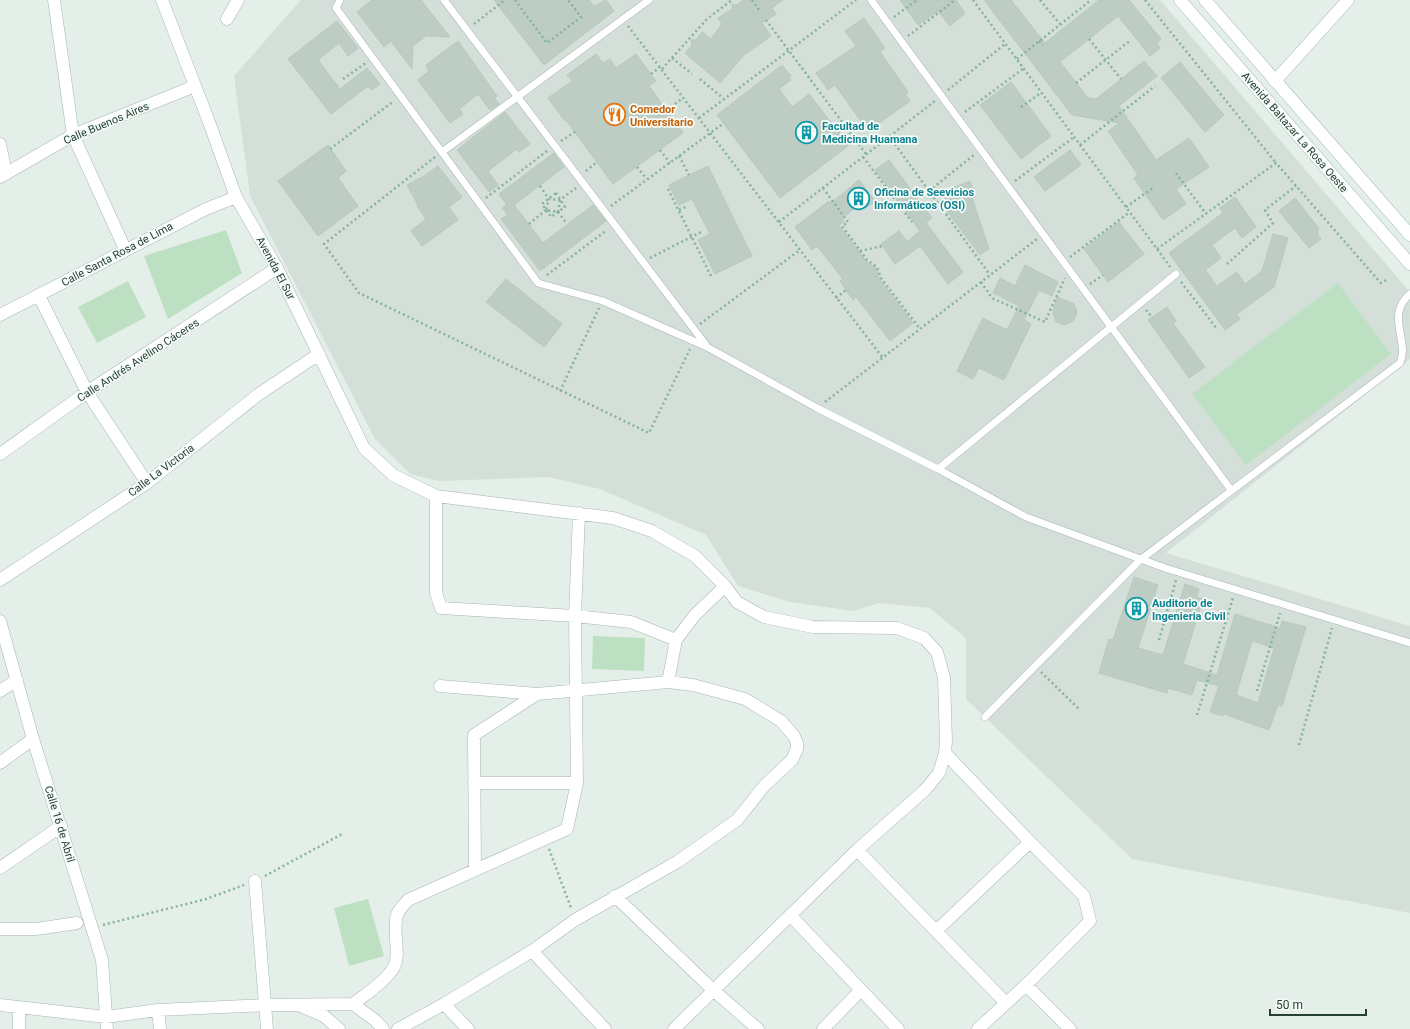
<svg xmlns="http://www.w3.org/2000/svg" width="1410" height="1029" viewBox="0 0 1410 1029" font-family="Roboto,sans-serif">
<rect width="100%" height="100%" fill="#e5efe9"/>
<path fill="#d3dfd8" d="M 301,0 L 1160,0 L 1410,292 L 1410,359 L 1166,553 L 1410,626 L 1410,913 L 1132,859 L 966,699 L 966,638 L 930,608 L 879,603 L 854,611 L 790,602 L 738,586 L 706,535 L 600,489 L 548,477 L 439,481 L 410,474 L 375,439 L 250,196 L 234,76 Z"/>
<path fill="#bee0c2" d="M 226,230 L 242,273 L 168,319 L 144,256 Z
M 128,281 L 146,317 L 97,343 L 78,307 Z
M 1338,283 L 1391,354 L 1246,465 L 1192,394 Z
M 593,636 L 645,638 L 644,671 L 592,669 Z
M 368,899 L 384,956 L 349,966 L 334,908 Z"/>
<path fill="#bdcdc4" stroke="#b7c9bf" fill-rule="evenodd" d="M 372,0 L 421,0 L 450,37 L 426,36 L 413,46 L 412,69 L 391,41 L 384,47 L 357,12 Z
M 494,0 L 589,0 L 594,6 L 606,0 L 614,11 L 544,65 Z
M 744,0 L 783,0 L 772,8 L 776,14 L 762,23 L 771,36 L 744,55 L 720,83 L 685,53 L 692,45 L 691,40 L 696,40 L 702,32 L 711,39 L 722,24 L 718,18 L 732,9 L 732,4 L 736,5 Z
M 900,0 L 956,0 L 965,13 L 950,26 L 938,11 L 918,25 Z
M 984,0 L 1011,0 L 1045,43 L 1099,0 L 1129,0 L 1161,39 L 1157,43 L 1160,48 L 1150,56 L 1118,16 L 1060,62 L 1088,98 L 1096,99 L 1144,61 L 1157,76 L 1119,106 L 1156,160 L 1189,138 L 1209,167 L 1176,189 L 1186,204 L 1163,220 L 1134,178 L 1138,175 L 1108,131 L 1120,123 L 1072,115 Z
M 864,18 L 885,48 L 880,52 L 908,92 L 905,94 L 910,101 L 868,131 L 835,85 L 828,90 L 816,73 L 856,46 L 845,31 Z
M 337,21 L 358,48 L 348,56 L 339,43 L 318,60 L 340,89 L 367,68 L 380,84 L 372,90 L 368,86 L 331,114 L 288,59 Z
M 458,41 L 497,96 L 494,98 L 499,104 L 490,110 L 478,94 L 459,109 L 463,114 L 450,123 L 418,80 L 429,71 L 426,65 Z
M 596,54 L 603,63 L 610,59 L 616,68 L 636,54 L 656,81 L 649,86 L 683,133 L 613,184 L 566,120 L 565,121 L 548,98 L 572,81 L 567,75 Z
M 1180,62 L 1224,115 L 1205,132 L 1161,78 Z
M 782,65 L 791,76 L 788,78 L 791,80 L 779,89 L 792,107 L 809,94 L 849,145 L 780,198 L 717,115 Z
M 1011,82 L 1051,136 L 1021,159 L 980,105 Z
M 505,112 L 530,144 L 519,152 L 517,149 L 488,171 L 498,185 L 489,192 L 457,150 Z
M 328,145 L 346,171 L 338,178 L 358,206 L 318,236 L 278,181 Z
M 1070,150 L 1081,165 L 1045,191 L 1034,177 Z
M 554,153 L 564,167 L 514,205 L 543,243 L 593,205 L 606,221 L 540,271 L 501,219 L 508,215 L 502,208 L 507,205 L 499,194 Z
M 889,160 L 932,218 L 926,223 L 963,272 L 948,284 L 920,246 L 895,264 L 881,244 L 899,231 L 907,242 L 920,231 L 875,170 Z
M 438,166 L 462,197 L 449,207 L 458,220 L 422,246 L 411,231 L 426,219 L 417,206 L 418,205 L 407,185 L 424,176 Z
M 708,166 L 752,256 L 715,274 L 698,240 L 710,234 L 692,199 L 679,205 L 669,185 Z
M 859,180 L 875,201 L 866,208 L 862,203 L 842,218 L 844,221 L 839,225 L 867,262 L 876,268 L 879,278 L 913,323 L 890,341 L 856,297 L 853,300 L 840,281 L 843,279 L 817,246 L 812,250 L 795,227 L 829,201 L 831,203 Z
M 970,181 L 975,197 L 972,198 L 989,249 L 980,255 L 940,202 L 944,199 L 940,193 Z
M 1235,197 L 1256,227 L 1242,238 L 1235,228 L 1212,245 L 1221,258 L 1205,270 L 1217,286 L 1237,272 L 1245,284 L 1262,271 L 1273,234 L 1288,238 L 1274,287 L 1237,314 L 1240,319 L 1225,330 L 1169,253 L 1223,213 L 1220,208 Z
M 1295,198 L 1318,227 L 1318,235 L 1321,239 L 1309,248 L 1279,211 Z
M 1119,222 L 1144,254 L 1108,282 L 1084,249 Z
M 1025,265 L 1058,282 L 1052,296 L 1039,290 L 1024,320 L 1031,324 L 1004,380 L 979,368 L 973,379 L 957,371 L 983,318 L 1007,330 L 1019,306 L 993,293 L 1000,278 L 1015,286 Z
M 506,279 L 562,324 L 544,347 L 486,302 Z
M 1057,297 L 1074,304 L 1077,312 L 1074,320 L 1064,325 L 1056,322 L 1053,313 Z
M 1167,307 L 1176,321 L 1173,323 L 1205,367 L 1189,378 L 1148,320 Z
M 1134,577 L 1158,585 L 1138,648 L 1163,655 L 1185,584 L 1199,589 L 1197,597 L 1203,599 L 1183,664 L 1217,675 L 1235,614 L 1280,628 L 1282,621 L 1306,627 L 1282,706 L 1278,705 L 1269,730 L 1224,714 L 1223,716 L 1210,712 L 1219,686 L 1197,680 L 1192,695 L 1168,688 L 1167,693 L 1099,673 L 1109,639 L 1113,640 ZM 1252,641 L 1274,648 L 1258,703 L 1236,695 Z"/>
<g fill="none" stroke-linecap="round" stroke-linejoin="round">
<defs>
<path id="lane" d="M 340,0 L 336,8 L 538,283 L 603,301 L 707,347 L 817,408 L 938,469 L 1026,517 L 1165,568 L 1410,643
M 444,0 L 706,345
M 871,0 L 1231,490
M 442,152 L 649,0
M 938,469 L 1176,274
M 985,717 L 1140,560 L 1400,363 C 1410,342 1385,315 1410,294"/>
<path id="street" d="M 54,0 L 73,135 L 125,249
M 162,0 L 209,122 L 236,197 L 277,268 L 364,448 L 393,475 L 436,496 L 613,518 L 652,531 L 695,556 L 725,586 L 737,602 L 764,617 L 813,627 L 897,628 L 924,638 L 937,652 L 944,678 L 946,741 L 945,753 L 939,773 L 925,790 L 857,850 L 674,1029
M 227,19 L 238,0
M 1275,81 L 1348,0
M 0,144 L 6,174
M 0,177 L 73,135 L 195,86
M 39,296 L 87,392 L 147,483
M 0,315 L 206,209 L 236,197
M 0,454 L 87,392 L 277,268
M 436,496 L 436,593 L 441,608 L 575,616 L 631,622 L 676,640
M 0,580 L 147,483 L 259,394 L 319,354
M 0,621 L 33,739 L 102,960 L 107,1029
M 668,682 L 676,640 L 694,616 L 725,586
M 440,686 L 537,694
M 0,691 L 17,680
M 945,753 L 1030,842 L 1084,896 L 1090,921 L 1026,985 L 978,1029
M 0,763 L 33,739
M 474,783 L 577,783
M 857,850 L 1006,1003
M 0,868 L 61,826
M 255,881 L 267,1029
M 615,896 L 713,990 L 758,1029
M 790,915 L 898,1029
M 0,929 L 36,929 L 77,923
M 936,931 L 1030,842
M 532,951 L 605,1029
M 1026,985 L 1070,1029
M 353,1004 C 367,993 385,982 394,967 C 401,954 392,930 397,915 C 398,910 405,904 408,900 L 567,829 L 577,783 L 575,616 L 579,513
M 444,1004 L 468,1029
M 0,1005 L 106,1017 L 158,1010 L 267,1005 L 353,1004 L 376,1021 L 383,1029
M 19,1007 L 19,1029
M 303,1007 L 324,1016 L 339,1029
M 158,1010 L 160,1029
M 398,1029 L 444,1004 L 532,951 L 575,920 L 677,862 L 737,820 L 765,785 L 792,760 L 797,749 L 797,743 L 794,736 L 781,721 L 745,699 L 693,685 L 668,682 L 537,694 L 474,735 L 475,869
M 823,1029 L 861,990"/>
<path id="secondary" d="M 1180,0 L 1410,264
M 1205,0 L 1410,235"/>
</defs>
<use href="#lane" stroke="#a7b7af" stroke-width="8"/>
<use href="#street" stroke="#a7b7af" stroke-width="13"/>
<use href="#secondary" stroke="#a3bbaf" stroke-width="13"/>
<path stroke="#85b39d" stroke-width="2.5" stroke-dasharray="2 3" stroke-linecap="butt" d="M 515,0 L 547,43 L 581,17 L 568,0
M 752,0 L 759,10
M 973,0 L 1171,268
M 1040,0 L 1060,24
M 1145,0 L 1276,163
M 894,17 L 917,0
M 766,20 L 866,154
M 474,24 L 505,0
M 628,26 L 883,358
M 908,36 L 955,0
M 1089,39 L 1121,79
M 1039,41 L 1043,45
M 672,58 L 692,74
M 1017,59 L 1091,0
M 662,69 L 707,19 L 732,0
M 651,74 L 660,67
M 343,79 L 366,63
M 700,79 L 724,99
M 1076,83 L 1131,40
M 948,90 L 1005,44
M 1021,107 L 1041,93
M 667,110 L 683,98
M 965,112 L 1024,68
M 699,118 L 856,0
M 889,136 L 929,191
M 561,141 L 575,132
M 1080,145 L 1155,86
M 330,149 L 394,101
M 660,150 L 670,163
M 679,156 L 689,175
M 435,157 L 324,244 L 359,293 L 649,433 L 690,349
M 863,157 L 912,222
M 637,167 L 647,179
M 586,171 L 597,162
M 1176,173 L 1206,214
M 1015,181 L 1074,137
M 540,186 L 549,199
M 823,188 L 848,222 L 842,226 L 867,260 L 877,267 L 881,278 L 920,329
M 668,189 L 711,276
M 556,193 L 565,207 L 551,217 L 542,204 Z
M 486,198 L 547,151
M 560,200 L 558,212 L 546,210 L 549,199 L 560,200 L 576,188
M 938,203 L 929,191 L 974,155
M 611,206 L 724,123
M 1126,207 L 1153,188
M 679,210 L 688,206
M 943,210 L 990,275
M 558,212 L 567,224
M 779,222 L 935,101
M 529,224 L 546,210
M 1157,249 L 1276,163 L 1379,281 L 1381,283 L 1386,280
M 860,251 L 883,246
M 1070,257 L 1130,212
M 650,258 L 701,232
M 1227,264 L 1273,223 L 1265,210 L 1296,186
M 547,275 L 607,230
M 981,282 L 992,298 L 1045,322 L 1065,278
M 1181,282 L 1217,329
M 1090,284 L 1103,275
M 836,298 L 846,290
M 1146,310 L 1152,317
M 700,324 L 800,250
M 560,391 L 599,308
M 825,402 L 1037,239
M 1159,640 L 1176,580
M 1041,672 L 1080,710
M 1257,691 L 1280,613
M 1197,715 L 1233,598
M 1299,745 L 1332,628
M 549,849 L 571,908
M 265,876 L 344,833
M 103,925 L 206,899 L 244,885"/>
<use href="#lane" stroke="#fff" stroke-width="7"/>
<use href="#street" stroke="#fff" stroke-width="12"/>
<use href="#secondary" stroke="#fff" stroke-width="12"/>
</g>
<defs>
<symbol id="restaurant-ring" viewBox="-11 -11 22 22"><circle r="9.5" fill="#f6fbf8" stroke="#e8710a" stroke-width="1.5"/><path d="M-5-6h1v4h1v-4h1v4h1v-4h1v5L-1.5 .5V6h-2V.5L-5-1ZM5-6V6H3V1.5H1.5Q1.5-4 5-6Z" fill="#e8710a"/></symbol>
<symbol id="building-ring" viewBox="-11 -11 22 22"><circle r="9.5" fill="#f6fbf8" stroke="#0f9aa8" stroke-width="1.5"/><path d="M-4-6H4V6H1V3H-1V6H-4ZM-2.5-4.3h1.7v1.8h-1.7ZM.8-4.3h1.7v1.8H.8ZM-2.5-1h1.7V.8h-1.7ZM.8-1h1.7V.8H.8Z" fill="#0f9aa8"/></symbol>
</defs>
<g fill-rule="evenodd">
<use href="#restaurant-ring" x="602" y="102" width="25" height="25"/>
<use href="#building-ring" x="794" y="120" width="25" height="25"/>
<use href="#building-ring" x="846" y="186" width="25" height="25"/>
<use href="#building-ring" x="1124" y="596" width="25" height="25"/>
</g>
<g text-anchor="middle" stroke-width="3.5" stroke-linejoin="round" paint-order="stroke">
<g font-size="11" font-weight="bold" fill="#c56008" stroke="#f6fbf8" text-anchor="start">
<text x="630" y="113">Comedor<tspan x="630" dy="13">Universitario</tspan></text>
</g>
<g font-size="11" fill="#244134" stroke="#f6fbf8">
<text transform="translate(106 123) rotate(-23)" y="4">Calle Buenos Aires</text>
<text transform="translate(1295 132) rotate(49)" y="4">Avenida Baltazar La Rosa Oeste</text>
<text transform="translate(117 254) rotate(-28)" y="4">Calle Santa Rosa de Lima</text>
<text transform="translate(276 268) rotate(62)" y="4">Avenida El Sur</text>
<text transform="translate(138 360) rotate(-33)" y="4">Calle Andrés Avelino Cáceres</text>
<text transform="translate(161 470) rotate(-37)" y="4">Calle La Victoria</text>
<text transform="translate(60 824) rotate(73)" y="4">Calle 16 de Abril</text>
</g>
<g font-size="11" font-weight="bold" fill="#0d838f" stroke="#f6fbf8" text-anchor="start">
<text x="822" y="130">Facultad de<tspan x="822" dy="13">Medicina Huamana</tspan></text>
<text x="874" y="196">Oficina de Seevicios<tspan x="874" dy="13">Informáticos (OSI)</tspan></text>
<text x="1152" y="607">Auditorio de<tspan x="1152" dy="13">Ingenieria Civil</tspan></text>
</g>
</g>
<path d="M1270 1009v6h96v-6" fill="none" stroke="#244134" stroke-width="2"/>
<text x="1276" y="1009" font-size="12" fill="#244134" stroke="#f6fbf8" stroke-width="3" paint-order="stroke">50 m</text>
</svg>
